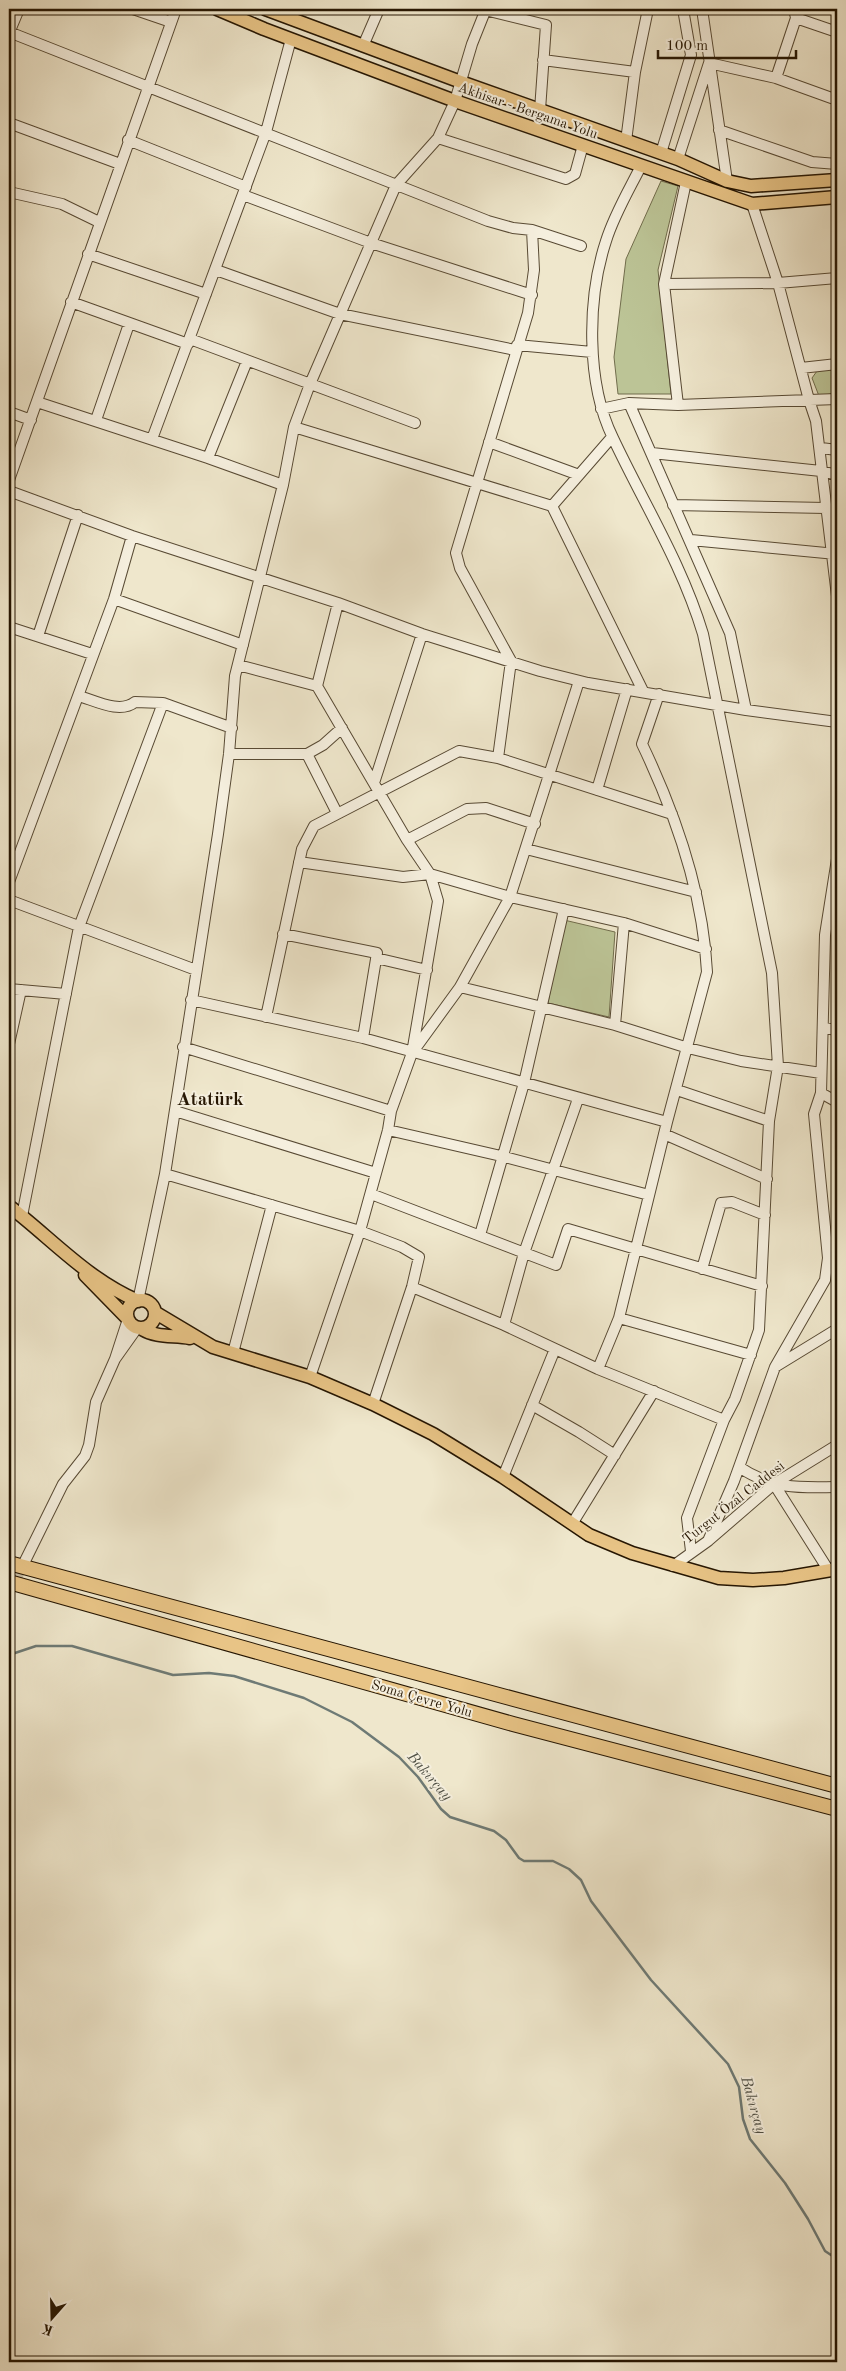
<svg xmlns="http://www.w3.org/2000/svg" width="846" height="2371" viewBox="0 0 846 2371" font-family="'Old Standard TT',serif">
<rect width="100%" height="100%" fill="#efe7cc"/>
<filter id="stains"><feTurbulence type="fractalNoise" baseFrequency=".004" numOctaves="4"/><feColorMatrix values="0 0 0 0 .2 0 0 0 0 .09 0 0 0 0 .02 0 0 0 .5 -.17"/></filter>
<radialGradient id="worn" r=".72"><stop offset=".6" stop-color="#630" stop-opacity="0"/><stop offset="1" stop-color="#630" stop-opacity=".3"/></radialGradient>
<path fill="#bcc496" stroke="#716d4c" d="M 661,181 L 678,186 L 658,270 L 671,394 L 618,394 L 614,357 L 626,259 Z
M 837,369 L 837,393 L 819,396 L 812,378 L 817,371 Z
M 564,920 L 615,932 L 609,1017 L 548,1003 Z"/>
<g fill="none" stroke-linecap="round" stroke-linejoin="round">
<path stroke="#6e7a75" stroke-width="2.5" d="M 9,1655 L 36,1646 L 72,1646 L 173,1675 L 209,1673 L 234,1676 L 304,1698 L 352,1722 L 399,1757 L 418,1777 L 441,1809 L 450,1817 L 494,1831 L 506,1840 L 519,1858 L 524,1861 L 553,1861 L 569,1869 L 581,1880 L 591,1901 L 651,1980 L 728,2064 L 739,2087 L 743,2119 L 750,2139 L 785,2183 L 808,2219 L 825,2251 L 837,2259"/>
<path stroke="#c7bda4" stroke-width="10" stroke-dasharray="10 5" stroke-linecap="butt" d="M 9,1593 L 25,1562"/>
<defs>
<path id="minor" d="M 133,9 L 171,22
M 481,9 L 546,25 L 540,110
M 702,9 L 727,181
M 796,18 L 837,32
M 9,32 L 488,221 L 513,228 L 532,230 L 581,246
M 9,33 L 19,9
M 363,46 L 379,9
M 543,60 L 635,72 L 648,9
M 776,78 L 796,18 L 794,9
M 9,123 L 120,164
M 719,130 L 812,162 L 837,164
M 438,138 L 566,179 L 575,174 L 583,145
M 128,140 L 246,187
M 626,141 L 635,72
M 661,153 L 691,55 L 683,9
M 678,159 L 709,63 L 776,78 L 837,100
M 641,166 C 629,190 614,215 606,241 C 587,299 586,383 613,438 C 644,504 682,564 703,634 L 772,973 L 778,1066 L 769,1121 L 759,1330 L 735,1399 L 724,1420 L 687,1518 L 691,1551
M 9,192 L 62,204 L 99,222
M 243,195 L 371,243 L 532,295
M 752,204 L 778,283 L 809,400 L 816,421 L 837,596
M 88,254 L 206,294
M 216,270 L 340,314 L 515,350
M 664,284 L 778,283 L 837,278
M 71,302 L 188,344
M 190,339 L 415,423
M 517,345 L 592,352
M 801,368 L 837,364
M 37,402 L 208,458 L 283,485
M 629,403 L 730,633 L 746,710
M 678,405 L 664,284 L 686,182
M 601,409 L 629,403 L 678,405 L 837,399
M 9,412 L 31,420
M 96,420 L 129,324
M 294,427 L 552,506 L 643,691
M 152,439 L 266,132 L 291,39
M 489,442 L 579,475
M 821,448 L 837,450
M 652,453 L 821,471 L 837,475
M 208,458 L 247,361
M 9,480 L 176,9
M 9,491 L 132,536 L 338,603 L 422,634 L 540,671 L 588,683 L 746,710 L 837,722
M 673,505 L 826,508
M 552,506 L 612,437
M 691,540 L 836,554
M 114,599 L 243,645
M 9,627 L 92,654
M 38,636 L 78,515
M 238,665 L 317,686 L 407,840 L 430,874 L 438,901 L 412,1053
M 317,686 L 338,603
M 79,696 C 96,701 120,714 135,702 L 163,703
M 229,754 L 307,754 L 323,745 L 342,728
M 307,754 L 337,813
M 498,758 L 511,661 L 460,568 L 456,553 L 528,313 L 534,270 L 532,230
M 374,783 L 422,634
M 597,790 L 627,689
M 407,840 L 467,809 L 486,808 L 535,824
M 526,849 L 696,892
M 299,862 L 403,877 L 430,874 L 510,897 L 579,681
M 9,882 L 114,599 L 132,536
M 9,900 L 196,970
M 283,934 L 377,953 L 363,1038
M 706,949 L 624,923 L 510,897 L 460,987 L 615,1025 L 688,1048 L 741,1061 L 821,1073
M 376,958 L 427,970
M 9,989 L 66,994
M 191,1000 L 363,1038 L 667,1122
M 266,1017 L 302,849 L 314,826 L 459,751 L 498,758 L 672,814
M 615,1025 L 624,923
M 824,1028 L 837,1030
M 9,1044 L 21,990
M 183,1047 L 391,1111
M 677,1090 L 769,1121
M 821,1093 L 837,1102
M 175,1111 L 376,1173
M 388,1130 L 501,1156 L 649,1195
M 664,1134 L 767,1179
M 165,1174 L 360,1231 L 402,1247 L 419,1257 L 412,1287 L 373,1404
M 371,1194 L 556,1265 L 568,1229 L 762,1286
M 22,1216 L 79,927 L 163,703 L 232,728
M 480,1235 L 524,1083 L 564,909
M 702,1269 L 721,1203 L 732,1202 L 765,1215
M 412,1287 L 504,1325 L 598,1369 L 724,1420
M 138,1301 L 165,1174 L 218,834 L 229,754 L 235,676 L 283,485 L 294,427 L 310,384 L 396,185 L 438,138 L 455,101 L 472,44 L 486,9
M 619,1318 L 751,1355
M 128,1319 L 115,1359 L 137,1328
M 504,1325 L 524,1253 L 578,1099
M 233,1353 L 272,1205
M 775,1367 L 837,1329
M 598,1369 L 619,1318 L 667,1122 L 707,972 C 703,892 676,815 642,744 L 659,694
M 310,1377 L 360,1231 L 388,1130 L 391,1111 L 412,1053 L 460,987
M 532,1405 L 579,1432 L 615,1455
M 739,1467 C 772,1489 798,1488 837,1487
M 503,1477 L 555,1349
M 774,1484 L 829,1571
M 572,1524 L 654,1391
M 708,1541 L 734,1481 L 775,1367 L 825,1280 L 828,1258 L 814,1114 L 821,1093 L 825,935 L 837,859
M 25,1561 L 63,1484 L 85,1456 L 89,1445 L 96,1402 L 115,1359
M 673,1566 L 708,1541 L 774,1484 L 837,1445"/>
<path id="major" d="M 217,9 L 264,29 L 455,101 L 752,204 L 837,197
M 265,9 L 461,82 L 678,159 L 727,181 L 751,186 L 837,180
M 9,1206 C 52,1239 87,1279 138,1301
M 85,1275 L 128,1319
M127 1314a14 14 0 1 1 28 0a14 14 0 1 1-28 0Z
M 156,1313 L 213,1347 L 310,1377 L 373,1404 L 433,1434 L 503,1477 L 589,1535 L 632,1553 L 719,1578 L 753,1580 L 784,1578 L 837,1569
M 142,1329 C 157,1338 172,1335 190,1338"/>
<path id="highway" d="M 9,1563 L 837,1786
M 9,1582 L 513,1724 L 837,1809"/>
</defs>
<use href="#minor" stroke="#584a34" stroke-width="12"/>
<use href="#major" stroke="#261602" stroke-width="15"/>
<use href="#highway" stroke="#261602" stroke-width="16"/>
<use href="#minor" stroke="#f5efde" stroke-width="10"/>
<use href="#major" stroke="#e8c486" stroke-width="12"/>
<use href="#highway" stroke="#e8c486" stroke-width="14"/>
</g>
<g text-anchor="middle" stroke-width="4" stroke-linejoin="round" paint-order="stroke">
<g font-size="14" fill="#261602" stroke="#f5efde">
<text transform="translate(528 110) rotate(19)" y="5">Akhisar - Bergama Yolu</text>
<text transform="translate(733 1502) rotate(-38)" y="5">Turgut Özal Caddesi</text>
<text transform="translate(422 1698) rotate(16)" y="5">Soma Çevre Yolu</text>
</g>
<g font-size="15" font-style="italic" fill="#505045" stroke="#f5efde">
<text transform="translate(430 1776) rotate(49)" y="5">Bakırçay</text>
<text transform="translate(754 2105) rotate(74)" y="5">Bakırçay</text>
</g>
<g font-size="19" font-weight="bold" fill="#261602" stroke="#f5efde">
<text x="210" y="1105">Atatürk</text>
</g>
</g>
<rect width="846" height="2371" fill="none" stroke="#efe7cc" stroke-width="30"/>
<rect x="10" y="10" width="826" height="2351" fill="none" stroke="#261602" stroke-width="2.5"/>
<rect x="15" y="15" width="816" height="2341" fill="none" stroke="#261602"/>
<g transform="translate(52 2318) rotate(200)" stroke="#f5efde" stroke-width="4" paint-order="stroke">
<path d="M0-4L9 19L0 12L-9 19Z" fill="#261602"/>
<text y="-8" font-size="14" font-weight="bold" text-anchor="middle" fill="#261602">K</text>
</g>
<path d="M658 50v8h138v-8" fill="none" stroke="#261602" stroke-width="2.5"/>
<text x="666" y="50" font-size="15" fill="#261602" stroke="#f5efde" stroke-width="4" paint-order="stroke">100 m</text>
<rect width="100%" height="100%" filter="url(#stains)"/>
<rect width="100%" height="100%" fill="url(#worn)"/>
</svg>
